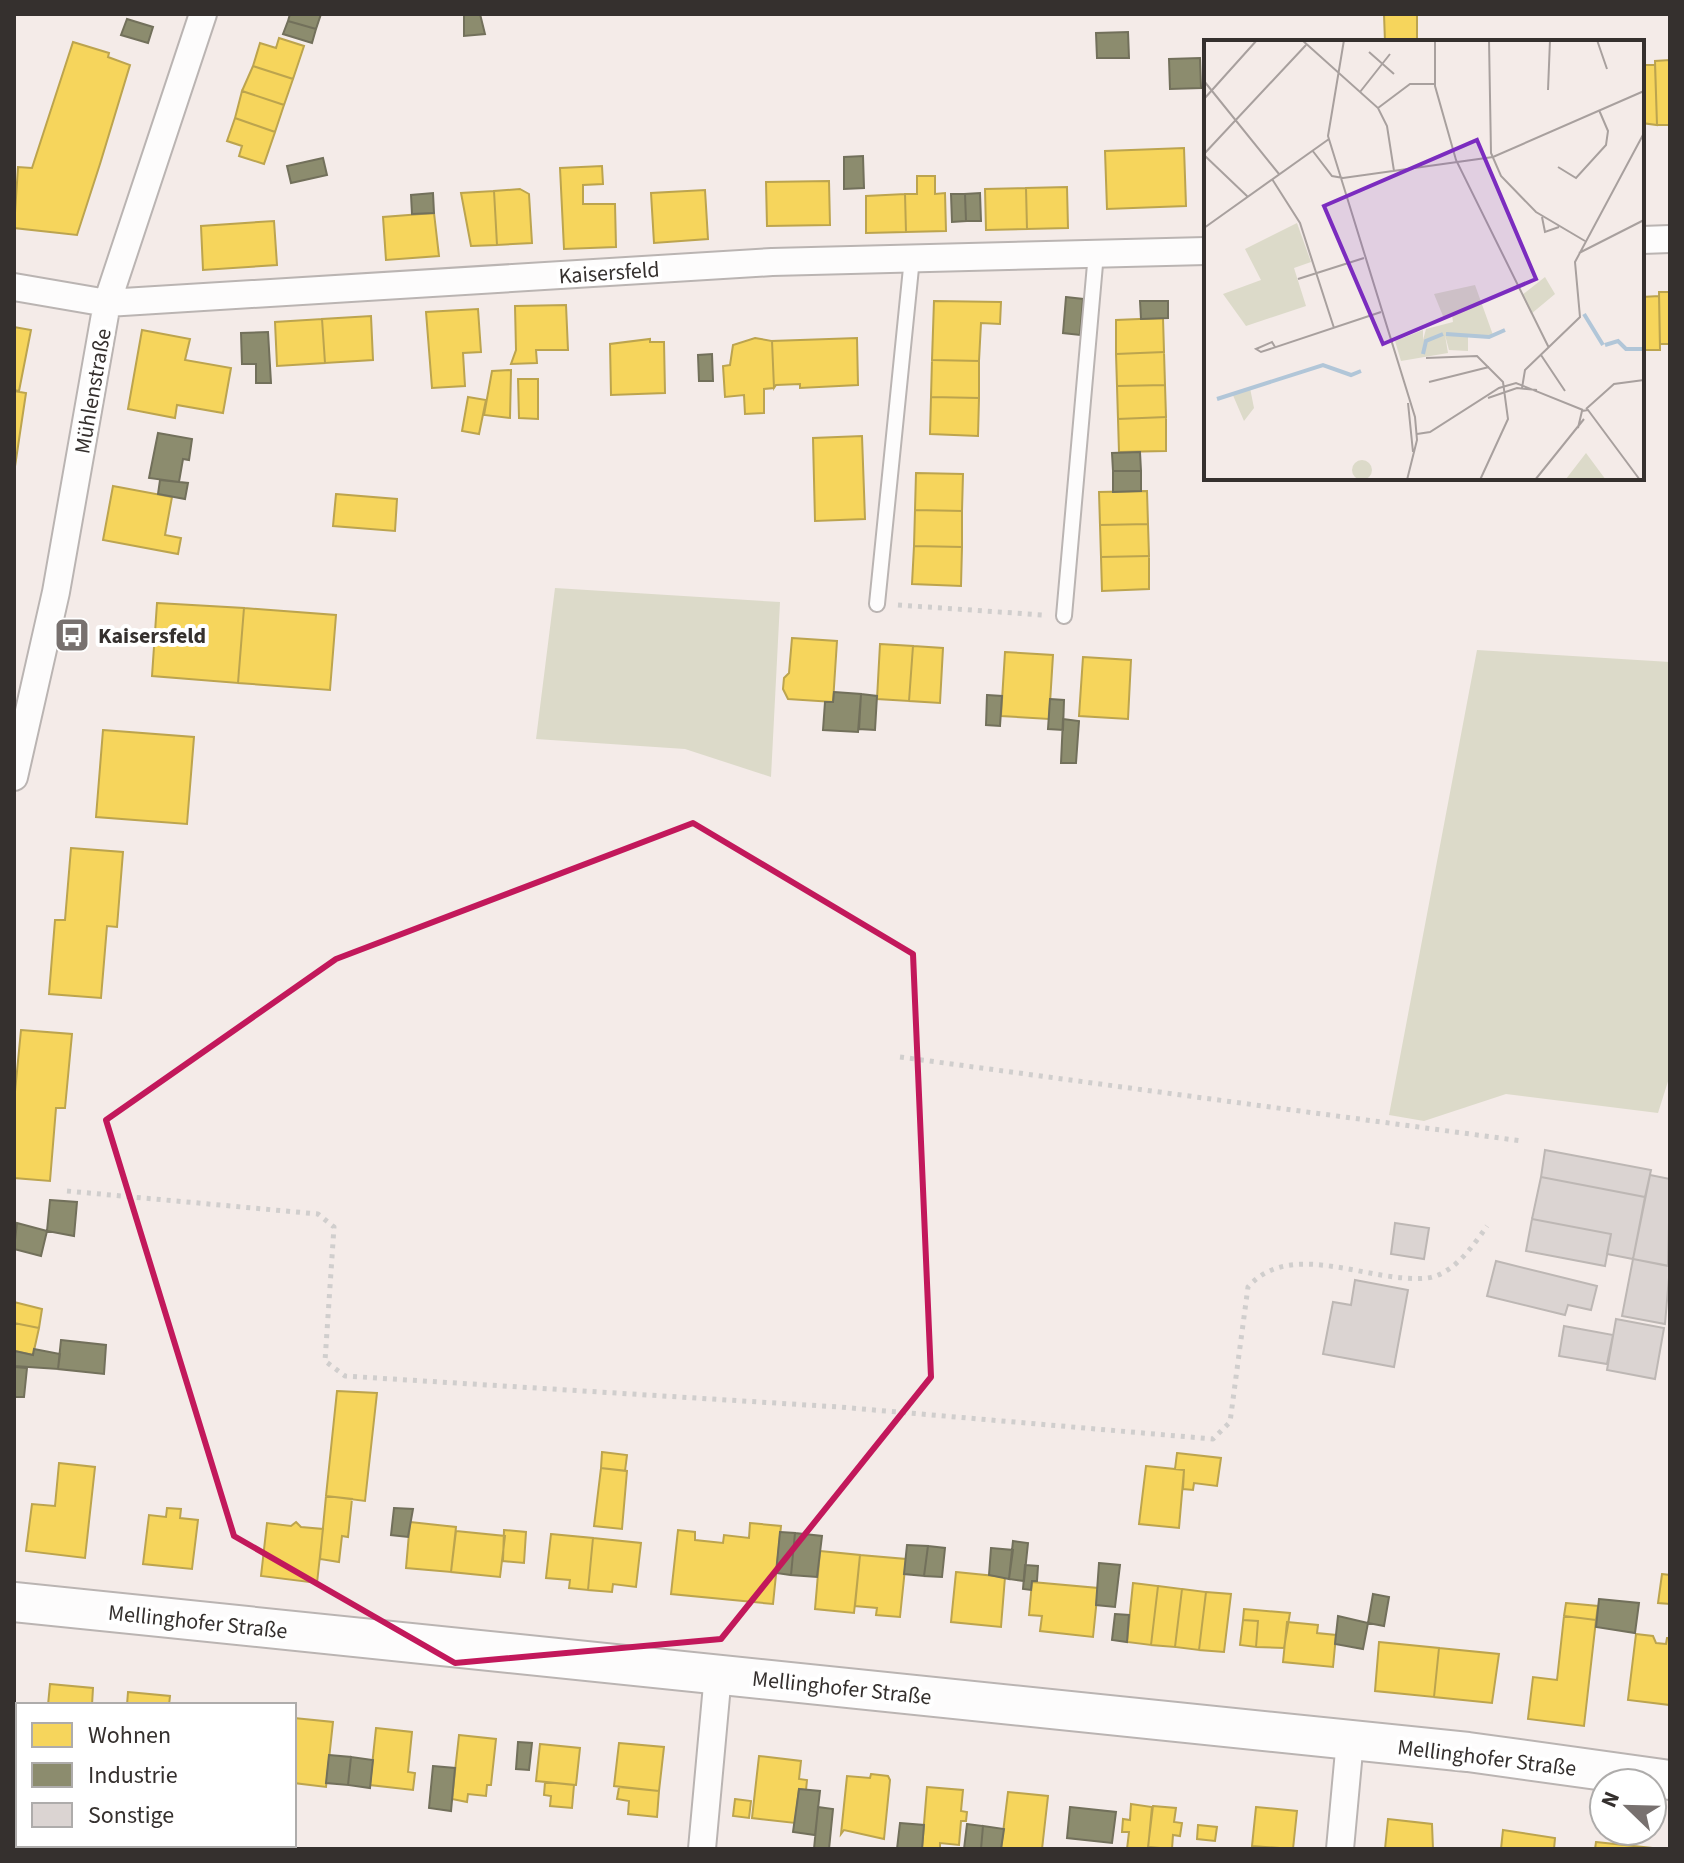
<svg xmlns="http://www.w3.org/2000/svg" width="1684" height="1863" viewBox="0 0 1684 1863" font-family="'Source Sans 3',sans-serif">
<rect width="100%" height="100%" fill="#f4ebe8"/>
<path fill="#dcdac9" d="M 555,588 L 780,602 L 771,777 L 685,749 L 536,739 Z
M 1477,650 L 1670,662 L 1670,1075 L 1658,1113 L 1506,1094 L 1424,1121 L 1389,1115 Z"/>
<path fill="#f6d55c" stroke="#bca44e" stroke-width="2" d="M 1384,14 L 1417,14 L 1417,42 L 1385,42 Z
M 279,38 L 304,46 L 293,79 L 253,66 L 260,43 L 276,48 Z
M 73,42 L 109,53 L 108,57 L 130,65 L 100,164 L 77,235 L 14,228 L 18,167 L 32,168 Z
M 1670,60 L 1670,120 L 1669,125 L 1657,125 L 1655,61 Z
M 1642,65 L 1655,65 L 1657,125 L 1642,123 Z
M 253,66 L 293,79 L 284,105 L 242,91 Z
M 242,91 L 284,105 L 275,132 L 235,118 Z
M 235,118 L 275,132 L 264,164 L 239,156 L 242,146 L 227,141 Z
M 1184,148 L 1186,206 L 1107,209 L 1105,151 Z
M 602,166 L 603,184 L 583,185 L 583,204 L 615,204 L 616,247 L 564,249 L 560,168 Z
M 917,176 L 935,176 L 935,194 L 945,193 L 946,231 L 906,232 L 905,194 L 917,194 Z
M 829,181 L 830,225 L 767,226 L 766,182 Z
M 1067,187 L 1068,228 L 1027,229 L 1026,188 Z
M 1026,188 L 1027,229 L 986,230 L 985,189 Z
M 520,189 L 529,194 L 532,243 L 497,245 L 494,191 Z
M 705,190 L 708,239 L 654,243 L 651,193 Z
M 494,191 L 497,245 L 471,246 L 461,193 Z
M 905,194 L 906,232 L 866,233 L 866,196 Z
M 434,213 L 439,256 L 386,260 L 383,217 Z
M 274,221 L 277,265 L 203,270 L 201,226 Z
M 1659,292 L 1670,292 L 1670,344 L 1660,344 Z
M 1659,296 L 1660,350 L 1642,350 L 1642,297 Z
M 934,301 L 1001,302 L 1000,324 L 981,323 L 979,361 L 932,360 Z
M 566,305 L 568,350 L 536,350 L 537,363 L 511,364 L 516,350 L 515,306 Z
M 478,309 L 481,352 L 463,353 L 465,386 L 432,388 L 426,312 Z
M 371,316 L 373,360 L 325,363 L 322,319 Z
M 1163,318 L 1164,352 L 1116,354 L 1116,320 Z
M 322,319 L 325,363 L 277,366 L 275,322 Z
M 14,327 L 31,330 L 19,391 L 14,390 Z
M 142,330 L 190,339 L 185,360 L 231,368 L 223,413 L 177,405 L 175,418 L 128,409 Z
M 755,338 L 772,341 L 774,388 L 764,389 L 764,413 L 745,414 L 744,395 L 725,397 L 723,366 L 730,365 L 733,345 Z
M 857,338 L 858,385 L 800,388 L 800,384 L 776,385 L 774,388 L 772,341 Z
M 650,339 L 650,342 L 664,342 L 665,393 L 611,395 L 610,344 Z
M 1164,352 L 1165,385 L 1117,386 L 1116,354 Z
M 932,360 L 979,361 L 979,398 L 931,397 Z
M 511,370 L 510,418 L 484,415 L 492,371 Z
M 518,379 L 538,379 L 538,419 L 519,418 Z
M 1165,385 L 1166,417 L 1118,419 L 1117,386 Z
M 14,391 L 26,393 L 14,473 Z
M 468,397 L 486,400 L 479,434 L 462,431 Z
M 931,397 L 979,398 L 978,436 L 930,434 Z
M 1166,417 L 1166,451 L 1119,452 L 1118,419 Z
M 862,436 L 865,519 L 815,521 L 813,438 Z
M 916,473 L 963,474 L 962,511 L 915,510 Z
M 113,486 L 172,497 L 165,535 L 181,538 L 178,554 L 103,540 Z
M 1147,491 L 1148,524 L 1100,525 L 1099,492 Z
M 336,494 L 397,499 L 395,531 L 333,526 Z
M 915,510 L 962,511 L 962,547 L 914,546 Z
M 1148,524 L 1149,556 L 1101,557 L 1100,525 Z
M 914,546 L 962,547 L 961,586 L 912,584 Z
M 1149,556 L 1149,589 L 1102,591 L 1101,557 Z
M 157,603 L 244,608 L 238,683 L 152,676 Z
M 244,608 L 336,615 L 330,690 L 238,683 Z
M 792,638 L 837,641 L 833,702 L 788,699 L 783,689 L 784,678 L 789,673 Z
M 880,644 L 913,646 L 909,701 L 877,699 Z
M 913,646 L 943,648 L 940,703 L 909,701 Z
M 1005,652 L 1053,655 L 1049,719 L 1001,716 Z
M 1083,657 L 1131,660 L 1128,719 L 1079,716 Z
M 103,730 L 194,737 L 187,824 L 96,817 Z
M 71,848 L 123,852 L 117,927 L 107,926 L 101,998 L 49,994 L 55,920 L 65,920 Z
M 21,1030 L 72,1034 L 65,1108 L 56,1108 L 50,1181 L 14,1178 L 14,1102 Z
M 14,1302 L 42,1309 L 39,1328 L 14,1323 Z
M 14,1323 L 39,1328 L 33,1355 L 14,1351 Z
M 337,1391 L 377,1393 L 365,1501 L 326,1496 Z
M 602,1452 L 627,1455 L 625,1471 L 601,1468 Z
M 1177,1453 L 1221,1458 L 1217,1486 L 1194,1483 L 1193,1490 L 1183,1489 L 1184,1470 L 1175,1469 Z
M 59,1463 L 95,1467 L 85,1558 L 26,1551 L 32,1504 L 55,1506 Z
M 1146,1466 L 1184,1470 L 1179,1528 L 1139,1524 Z
M 601,1468 L 627,1471 L 622,1529 L 594,1526 Z
M 326,1496 L 352,1499 L 348,1537 L 342,1536 L 339,1562 L 320,1559 Z
M 167,1508 L 181,1509 L 180,1518 L 198,1520 L 192,1569 L 143,1564 L 149,1515 L 166,1517 Z
M 296,1522 L 301,1527 L 323,1529 L 317,1583 L 261,1576 L 267,1523 L 291,1526 Z
M 410,1522 L 456,1527 L 451,1572 L 406,1568 Z
M 750,1523 L 781,1526 L 773,1604 L 671,1594 L 678,1530 L 695,1532 L 695,1540 L 723,1543 L 724,1535 L 749,1538 Z
M 504,1530 L 526,1532 L 524,1563 L 503,1561 Z
M 456,1531 L 505,1536 L 500,1577 L 451,1572 Z
M 551,1534 L 593,1538 L 588,1590 L 569,1588 L 570,1580 L 546,1578 Z
M 593,1538 L 641,1543 L 636,1587 L 613,1584 L 612,1592 L 588,1590 Z
M 820,1551 L 860,1555 L 854,1613 L 815,1609 Z
M 860,1555 L 906,1559 L 900,1617 L 876,1615 L 877,1608 L 855,1606 Z
M 956,1572 L 1005,1577 L 1001,1627 L 951,1622 Z
M 1662,1574 L 1670,1575 L 1670,1604 L 1658,1603 Z
M 1032,1582 L 1098,1588 L 1093,1637 L 1040,1631 L 1042,1616 L 1029,1615 Z
M 1133,1583 L 1158,1586 L 1151,1645 L 1127,1642 Z
M 1158,1586 L 1182,1589 L 1175,1647 L 1151,1645 Z
M 1182,1589 L 1206,1592 L 1199,1650 L 1175,1647 Z
M 1206,1592 L 1231,1594 L 1224,1652 L 1199,1650 Z
M 1566,1603 L 1598,1606 L 1596,1620 L 1564,1616 Z
M 1244,1609 L 1290,1613 L 1284,1648 L 1256,1647 L 1258,1621 L 1243,1620 Z
M 1564,1616 L 1596,1620 L 1584,1726 L 1528,1719 L 1533,1677 L 1557,1680 Z
M 1243,1620 L 1258,1621 L 1256,1647 L 1240,1645 Z
M 1287,1622 L 1318,1625 L 1317,1633 L 1336,1635 L 1333,1667 L 1283,1662 Z
M 1636,1634 L 1653,1636 L 1656,1643 L 1666,1644 L 1667,1638 L 1670,1638 L 1670,1705 L 1628,1700 Z
M 1379,1642 L 1439,1648 L 1434,1697 L 1375,1691 Z
M 1439,1648 L 1499,1654 L 1492,1703 L 1434,1697 Z
M 50,1684 L 93,1688 L 92,1705 L 48,1705 Z
M 128,1692 L 170,1696 L 169,1705 L 127,1705 Z
M 294,1718 L 333,1722 L 326,1787 L 294,1783 Z
M 376,1728 L 412,1732 L 408,1772 L 415,1773 L 413,1790 L 370,1785 Z
M 459,1735 L 496,1739 L 491,1785 L 487,1785 L 486,1796 L 468,1794 L 467,1802 L 452,1799 Z
M 619,1743 L 664,1747 L 659,1791 L 614,1786 Z
M 540,1744 L 580,1748 L 576,1785 L 536,1781 Z
M 759,1756 L 801,1761 L 799,1779 L 807,1780 L 806,1790 L 799,1789 L 795,1823 L 752,1818 Z
M 871,1774 L 888,1776 L 890,1780 L 884,1839 L 844,1830 L 841,1834 L 847,1776 L 870,1778 Z
M 545,1782 L 574,1785 L 572,1808 L 550,1806 L 551,1796 L 544,1795 Z
M 619,1787 L 659,1791 L 657,1817 L 628,1814 L 629,1801 L 617,1799 Z
M 927,1787 L 963,1790 L 961,1811 L 967,1812 L 966,1821 L 961,1821 L 959,1845 L 940,1843 L 940,1849 L 922,1848 Z
M 1008,1792 L 1048,1796 L 1042,1849 L 1001,1849 Z
M 735,1799 L 751,1801 L 749,1818 L 733,1816 Z
M 1131,1804 L 1152,1807 L 1148,1849 L 1127,1849 L 1129,1832 L 1122,1832 L 1123,1819 L 1130,1820 Z
M 1153,1806 L 1176,1808 L 1174,1822 L 1182,1823 L 1180,1836 L 1173,1835 L 1172,1849 L 1148,1847 Z
M 1256,1807 L 1297,1811 L 1293,1849 L 1252,1846 Z
M 1388,1819 L 1432,1824 L 1433,1849 L 1385,1849 Z
M 1198,1825 L 1217,1827 L 1215,1841 L 1197,1839 Z
M 1503,1830 L 1555,1838 L 1554,1849 L 1501,1849 Z
M 1596,1842 L 1662,1849 L 1595,1849 Z"/>
<path fill="#8c8c6e" stroke="#72705b" stroke-width="2" d="M 290,14 L 321,14 L 316,29 L 288,21 Z
M 464,14 L 480,14 L 485,34 L 464,36 Z
M 127,19 L 153,27 L 148,43 L 121,35 Z
M 288,21 L 316,29 L 312,43 L 283,34 Z
M 1128,32 L 1129,58 L 1097,58 L 1096,33 Z
M 1200,58 L 1201,88 L 1170,89 L 1169,59 Z
M 863,156 L 864,188 L 844,189 L 844,157 Z
M 323,158 L 327,175 L 291,183 L 287,166 Z
M 433,193 L 434,213 L 412,214 L 411,195 Z
M 980,193 L 981,221 L 966,221 L 965,194 Z
M 951,194 L 965,194 L 966,221 L 952,222 Z
M 1066,297 L 1083,299 L 1080,335 L 1063,333 Z
M 1140,301 L 1168,301 L 1168,318 L 1141,319 Z
M 268,332 L 271,383 L 256,383 L 256,364 L 242,364 L 241,333 Z
M 712,354 L 713,381 L 699,381 L 698,355 Z
M 158,433 L 192,439 L 189,460 L 183,459 L 179,482 L 149,478 Z
M 1140,452 L 1141,471 L 1113,471 L 1112,453 Z
M 1113,471 L 1141,471 L 1141,491 L 1113,492 Z
M 160,480 L 188,483 L 185,499 L 158,494 Z
M 834,692 L 861,694 L 858,732 L 823,730 L 825,702 L 833,702 Z
M 861,694 L 877,696 L 875,730 L 859,729 Z
M 987,695 L 1002,696 L 1000,726 L 986,725 Z
M 1050,699 L 1064,700 L 1063,730 L 1048,729 Z
M 1063,719 L 1079,721 L 1076,763 L 1061,763 Z
M 50,1200 L 77,1202 L 74,1236 L 47,1231 Z
M 17,1223 L 47,1231 L 41,1256 L 14,1249 Z
M 61,1340 L 106,1345 L 104,1374 L 58,1369 Z
M 34,1349 L 60,1354 L 58,1369 L 14,1366 L 15,1351 L 33,1355 Z
M 14,1367 L 27,1368 L 24,1397 L 14,1397 Z
M 394,1508 L 413,1509 L 408,1537 L 391,1535 Z
M 780,1532 L 795,1533 L 791,1575 L 776,1573 Z
M 795,1533 L 822,1536 L 817,1577 L 791,1575 Z
M 1013,1541 L 1028,1543 L 1024,1581 L 1009,1579 Z
M 907,1545 L 928,1546 L 924,1576 L 904,1574 Z
M 928,1546 L 945,1548 L 942,1577 L 924,1576 Z
M 991,1548 L 1013,1550 L 1009,1579 L 989,1575 Z
M 1099,1563 L 1120,1565 L 1115,1607 L 1096,1605 Z
M 1025,1565 L 1038,1566 L 1037,1581 L 1032,1581 L 1031,1590 L 1023,1589 Z
M 1373,1594 L 1389,1597 L 1384,1626 L 1368,1623 Z
M 1599,1599 L 1639,1603 L 1635,1633 L 1596,1627 Z
M 1115,1614 L 1129,1615 L 1127,1642 L 1112,1640 Z
M 1338,1616 L 1368,1623 L 1363,1649 L 1335,1644 Z
M 518,1742 L 532,1743 L 529,1770 L 516,1769 Z
M 329,1755 L 351,1757 L 348,1785 L 326,1783 Z
M 351,1757 L 373,1760 L 370,1788 L 348,1785 Z
M 433,1766 L 455,1768 L 451,1811 L 429,1808 Z
M 799,1789 L 820,1791 L 815,1835 L 793,1832 Z
M 818,1807 L 833,1809 L 829,1849 L 814,1849 Z
M 1070,1807 L 1116,1812 L 1112,1843 L 1067,1838 Z
M 900,1823 L 924,1825 L 922,1849 L 897,1849 Z
M 967,1824 L 983,1826 L 981,1849 L 964,1849 Z
M 983,1826 L 1004,1829 L 1001,1849 L 981,1849 Z"/>
<path fill="#dbd4d2" stroke="#bdb7b4" stroke-width="2" d="M 1545,1150 L 1651,1170 L 1645,1197 L 1541,1177 Z
M 1650,1175 L 1670,1179 L 1668,1266 L 1633,1259 Z
M 1541,1177 L 1645,1197 L 1633,1259 L 1607,1254 L 1611,1234 L 1532,1219 Z
M 1532,1219 L 1611,1234 L 1605,1266 L 1526,1251 Z
M 1395,1223 L 1429,1228 L 1424,1259 L 1391,1254 Z
M 1633,1259 L 1670,1266 L 1665,1324 L 1622,1316 Z
M 1496,1261 L 1597,1286 L 1591,1310 L 1568,1305 L 1565,1315 L 1487,1296 Z
M 1355,1280 L 1408,1290 L 1394,1367 L 1323,1354 L 1333,1302 L 1351,1305 Z
M 1616,1319 L 1664,1328 L 1655,1379 L 1607,1370 Z
M 1564,1326 L 1613,1335 L 1607,1364 L 1559,1356 Z"/>
<g fill="none" stroke-linecap="round" stroke-linejoin="round">
<defs>
<path id="lane" d="M 877,604 L 912,258
M 1064,616 L 1096,253"/>
<path id="street" d="M 1642,240 L 1670,239
M 14,287 L 107,303 L 772,262 L 1206,251
M 14,777 L 56,592 L 107,303 L 203,14
M 702,1849 L 718,1674
M 1340,1849 L 1350,1740"/>
<path id="secondary" d="M 14,1602 L 1468,1752 L 1670,1780"/>
</defs>
<use href="#lane" stroke="#bab4b2" stroke-width="18"/>
<use href="#street" stroke="#bab4b2" stroke-width="30"/>
<use href="#secondary" stroke="#bab4b2" stroke-width="42"/>
<path stroke="#d0cecd" stroke-width="5" stroke-dasharray="4 6" stroke-linecap="butt" d="M 898,605 L 1043,615
M 900,1057 L 1522,1141
M 67,1191 L 318,1214 L 334,1227 L 325,1361 L 345,1376 L 839,1407 L 1213,1439 L 1230,1422 L 1248,1287 C 1291,1238 1371,1284 1427,1278 C 1453,1275 1473,1246 1487,1226"/>
<use href="#lane" stroke="#fdfcfc" stroke-width="14"/>
<use href="#street" stroke="#fdfcfc" stroke-width="26"/>
<use href="#secondary" stroke="#fdfcfc" stroke-width="38"/>
</g>
<path fill="none" stroke="#c2185b" stroke-width="6" stroke-linejoin="round" d="M 693,823 L 913,954 L 931,1377 L 721,1639 L 455,1663 L 234,1536 L 106,1120 L 336,959 Z"/>
<defs>
<symbol id="bus-square" viewBox="-11 -11 22 22"><rect x="-9" y="-9" width="18" height="18" rx="4" fill="#78716f" stroke="#fff"/><path d="M-5-6H5V4H4V6H2V4H-2V6H-4V4H-5ZM-3.5-4V0h7V-4ZM-3.5 1.2v1.5H-2V1.2ZM2 1.2v1.5H3.5V1.2Z" fill="#fff"/></symbol>
</defs>
<g fill-rule="evenodd">
<use href="#bus-square" x="52" y="615" width="40" height="40"/>
</g>
<g text-anchor="middle" stroke-width="8" stroke-linejoin="round" paint-order="stroke">
<g font-size="22" fill="#35302e" stroke="#fff">
<text transform="translate(609 272) rotate(-4)" y="8">Kaisersfeld</text>
<text transform="translate(92 391) rotate(-80)" y="8">Mühlenstraße</text>
<text transform="translate(198 1621) rotate(6)" y="8">Mellinghofer Straße</text>
<text transform="translate(842 1687) rotate(6)" y="8">Mellinghofer Straße</text>
<text transform="translate(1487 1757) rotate(7)" y="8">Mellinghofer Straße</text>
</g>
<g font-size="22" font-weight="bold" fill="#35302e" stroke="#fff" text-anchor="start">
<text x="98" y="643">Kaisersfeld</text>
</g>
</g>
<g transform="translate(1204 40)">
<rect width="440" height="440" fill="#f4ebe8"/>
<path d="M 93,183 L 107,222 L 90,228 L 102,266 L 42,286 L 19,254 L 57,240 L 41,209 ZM 341,237 L 351,254 L 327,274 L 318,255 ZM 271,245 L 289,295 L 264,296 L 264,311 L 245,310 L 241,295 L 244,313 L 197,321 L 191,301 L 219,290 L 219,300 L 222,289 L 249,282 L 248,275 L 239,276 L 230,254 ZM 46,348 L 50,368 L 40,381 L 28,353 ZM 382,413 L 402,440 L 357,440 L 362,439 ZM148 430a10 10 0 1 1 20 0a10 10 0 1 1-20 0Z" fill="#dcdac9"/>
<path fill="none" stroke="#b1c6d8" stroke-width="4" d="M 380,274 L 399,305M 242,294 L 285,297 L 301,290M 401,305 L 414,301 L 422,309 L 440,309M 219,314 L 222,301 L 239,294M 13,359 L 119,325 L 147,335 L 157,331"/>
<path fill="none" stroke="#a8a09e" stroke-width="2" d="M 98,0 L 174,68 L 183,86 L 190,131M 140,0 L 124,96 L 211,377 L 213,400 L 203,440M 231,0 L 231,46 L 252,120 L 345,308M 285,0 L 287,113 L 297,136 L 332,172 L 381,201M 393,0 L 403,29M 165,12 L 190,34M 0,41 L 75,134M 344,50 L 346,0M 156,52 L 186,14M 0,59 L 53,0M 174,68 L 206,44 L 231,44M 108,110 L 128,136 L 139,138 L 289,117 L 440,51M 0,114 L 102,5M 0,115 L 44,157M 354,127 L 372,138 L 402,105 L 404,91 L 395,70M 68,139 L 96,183 L 130,288M 338,177 L 341,192 L 355,187M 0,188 L 125,99M 375,213 L 440,180M 94,239 L 160,218M 71,307 L 68,302 L 52,309 L 57,312 L 177,272M 337,315 L 361,351M 222,318 L 273,316 L 299,342 L 304,379 L 276,440M 225,342 L 285,327M 318,348 L 321,330 L 376,277 L 371,222 L 440,93M 284,358 L 313,348 L 333,350M 204,363 L 209,412M 382,369 L 410,344 L 440,340M 374,388 L 378,371 L 384,370 L 436,440M 213,394 L 226,392 L 295,348 L 312,343 L 379,370M 331,440 L 380,379"/>
<path fill="#7b2cbf" fill-opacity="0.15" stroke="#7b2cbf" stroke-width="4" d="M 273,100 L 332,239 L 179,304 L 120,166 Z"/>
<rect width="440" height="440" fill="none" stroke="#35302e" stroke-width="4"/>
</g>
<rect width="1684" height="1863" fill="none" stroke="#35302e" stroke-width="32"/>
<rect x="16" y="1703" width="280" height="144" fill="#ffffff" stroke="#aeacab" stroke-width="2"/>
<rect x="32" y="1723" width="40" height="24" fill="#f6d55c" stroke="#aeacab" stroke-width="2"/>
<text x="88" y="1743" font-size="24" fill="#35302e">Wohnen</text>
<rect x="32" y="1763" width="40" height="24" fill="#8c8c6e" stroke="#aeacab" stroke-width="2"/>
<text x="88" y="1783" font-size="24" fill="#35302e">Industrie</text>
<rect x="32" y="1803" width="40" height="24" fill="#dbd4d2" stroke="#aeacab" stroke-width="2"/>
<text x="88" y="1823" font-size="24" fill="#35302e">Sonstige</text>
<g transform="translate(1628 1807) rotate(293)"><circle r="38" fill="#ffffff" stroke="#aeacab" stroke-width="2"/>
<path d="M0-6L14 30L0 20L-14 30Z" fill="#78716f"/>
<text y="-12" font-size="22" font-weight="bold" text-anchor="middle" fill="#35302e">N</text>
</g>
</svg>
